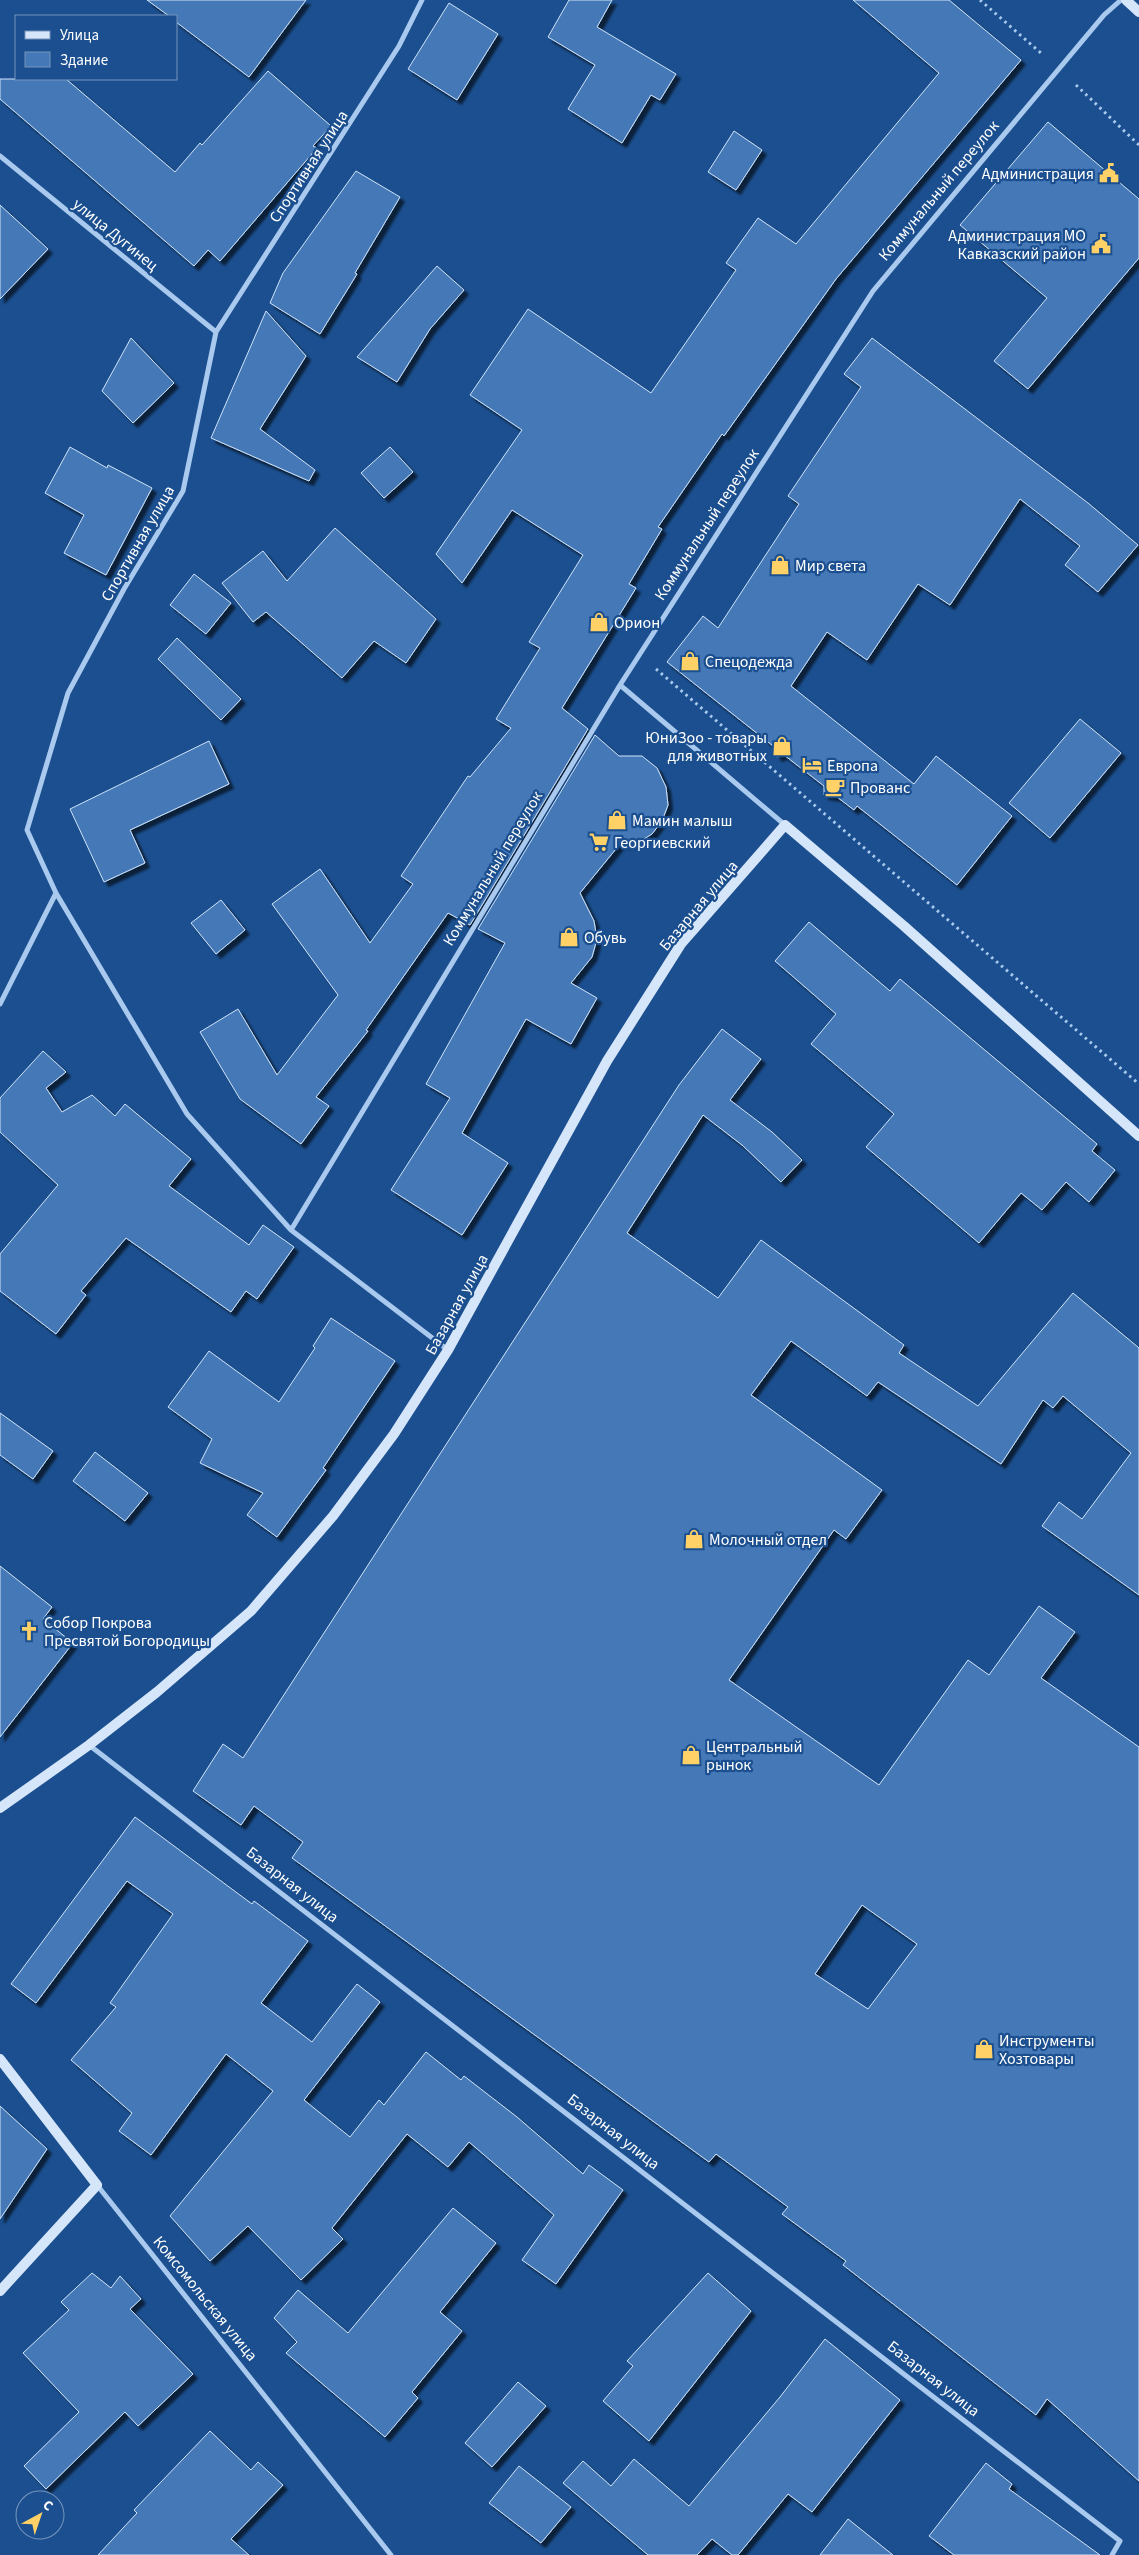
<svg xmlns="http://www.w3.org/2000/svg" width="1139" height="2555" viewBox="0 0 1139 2555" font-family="'Source Sans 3',sans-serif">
<defs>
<filter id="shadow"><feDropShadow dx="4.5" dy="4.5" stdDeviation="1" flood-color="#0009"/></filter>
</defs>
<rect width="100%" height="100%" fill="#1b4f8f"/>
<path fill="#4478b7" stroke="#cfe3fa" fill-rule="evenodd" filter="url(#shadow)" d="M 147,0 L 306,0 L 249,77 L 176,22 L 176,16 L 169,16 Z
M 569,0 L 612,0 L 597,27 L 676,74 L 660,100 L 651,95 L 622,143 L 568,109 L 595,65 L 548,37 Z
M 853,0 L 949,0 L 1021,60 L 836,279 L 724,436 L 722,434 L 658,527 L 662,529 L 629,584 L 636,588 L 562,708 L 588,729 L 470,925 L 448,913 L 366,1030 L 368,1031 L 316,1097 L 329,1106 L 301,1144 L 240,1099 L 200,1032 L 238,1009 L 277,1075 L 338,995 L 272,904 L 320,869 L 370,943 L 413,884 L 401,876 L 468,776 L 470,777 L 511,728 L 496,719 L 540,648 L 529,642 L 583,555 L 512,510 L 462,583 L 436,554 L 522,430 L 470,395 L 528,309 L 651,393 L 736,270 L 726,263 L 758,218 L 796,244 L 939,73 Z
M 449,3 L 498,34 L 457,100 L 408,69 Z
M 268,71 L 331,126 L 313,146 L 317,148 L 220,261 L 208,250 L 194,266 L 0,99 L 0,79 L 66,79 L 175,172 L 200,143 L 202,145 Z
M 1048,122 L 1139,199 L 1139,258 L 1028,389 L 994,361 L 1047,298 L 960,225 Z
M 734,131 L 762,150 L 736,190 L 708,172 Z
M 356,171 L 400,197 L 355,273 L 357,274 L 320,334 L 270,303 L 283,273 Z
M 0,205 L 48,249 L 0,299 Z
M 437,266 L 464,290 L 430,329 L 397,382 L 357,357 Z
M 266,311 L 306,356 L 260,429 L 315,470 L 309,481 L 211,438 Z
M 131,338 L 174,383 L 133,423 L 102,391 Z
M 872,338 L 1088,503 L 1138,545 L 1098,592 L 1065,565 L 1080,546 L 1020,499 L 950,605 L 918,584 L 867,660 L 827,632 L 791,686 L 914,784 L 936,756 L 1012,816 L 957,885 L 857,806 L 854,810 L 837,797 L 824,795 L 824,786 L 784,755 L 777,757 L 773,746 L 667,662 L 703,616 L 718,628 L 799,504 L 788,496 L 861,387 L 844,374 Z
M 70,447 L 107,468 L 108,465 L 152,488 L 106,575 L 64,553 L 84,515 L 45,493 Z
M 390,447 L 413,472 L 384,498 L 361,473 Z
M 335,528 L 436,619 L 406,663 L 374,641 L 342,678 L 266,612 L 253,622 L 222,583 L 263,551 L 287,581 Z
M 194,574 L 231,603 L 206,634 L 170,605 Z
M 177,638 L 241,699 L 221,720 L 158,659 Z
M 1080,719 L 1121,753 L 1050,838 L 1009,803 Z
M 595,735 L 619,756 L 642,756 L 657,768 L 666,787 L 668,805 L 662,821 L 652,834 L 636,844 L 620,844 L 580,893 L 594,921 L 597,939 L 592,957 L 571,983 L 597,998 L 571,1044 L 526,1019 L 462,1133 L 508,1163 L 462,1235 L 391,1190 L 450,1098 L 426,1084 L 505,943 L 478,929 Z
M 209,741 L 229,784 L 130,830 L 145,863 L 104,882 L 70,809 Z
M 221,900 L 245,930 L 216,954 L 191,923 Z
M 809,922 L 890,991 L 900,979 L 1097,1144 L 1092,1151 L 1115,1170 L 1089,1202 L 1066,1182 L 1042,1210 L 1021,1193 L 979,1243 L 866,1147 L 894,1114 L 811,1044 L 836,1014 L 775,961 Z
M 722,1029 L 761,1059 L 730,1100 L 772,1132 L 802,1160 L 781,1182 L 742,1145 L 703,1115 L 627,1233 L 718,1298 L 761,1240 L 904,1345 L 899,1353 L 978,1406 L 1073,1293 L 1139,1348 L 1139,1595 L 1042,1526 L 1059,1502 L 1082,1519 L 1131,1453 L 1063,1396 L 1053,1408 L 1043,1400 L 1001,1464 L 878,1382 L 867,1396 L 791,1341 L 751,1395 L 882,1490 L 846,1539 L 834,1530 L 729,1680 L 879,1785 L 968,1660 L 989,1675 L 1039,1606 L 1075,1632 L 1041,1678 L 1139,1747 L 1139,2481 L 1047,2399 L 1036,2415 L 843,2265 L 846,2261 L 782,2214 L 788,2207 L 716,2154 L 709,2162 L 292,1858 L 303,1842 L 254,1806 L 241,1825 L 193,1791 L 223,1744 L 243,1758 L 679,1085 ZM 862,1905 L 917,1944 L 868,2009 L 815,1974 Z
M 43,1051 L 66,1072 L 46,1088 L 62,1112 L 92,1095 L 115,1116 L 125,1104 L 191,1159 L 169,1186 L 249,1245 L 263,1225 L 294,1247 L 257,1299 L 246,1291 L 231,1312 L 126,1238 L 81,1291 L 86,1295 L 56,1334 L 0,1291 L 0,1254 L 58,1185 L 0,1132 L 0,1098 Z
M 331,1318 L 395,1361 L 323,1468 L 326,1470 L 277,1537 L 247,1515 L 263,1493 L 200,1463 L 212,1439 L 168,1407 L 209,1351 L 279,1402 L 315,1348 L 313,1346 Z
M 0,1413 L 53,1451 L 33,1479 L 0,1455 Z
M 95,1452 L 148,1493 L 125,1521 L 73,1481 Z
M 0,1566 L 52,1607 L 43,1619 L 73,1643 L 0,1737 Z
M 135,1817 L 252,1904 L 254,1901 L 308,1941 L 261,2003 L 312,2042 L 357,1984 L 380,2002 L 304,2100 L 350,2137 L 379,2100 L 384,2105 L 426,2052 L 461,2080 L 464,2076 L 517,2117 L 583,2174 L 589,2165 L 623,2190 L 556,2284 L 522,2260 L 554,2215 L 469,2142 L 448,2167 L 407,2134 L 332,2228 L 343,2239 L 301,2280 L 248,2226 L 210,2261 L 170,2216 L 273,2091 L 226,2054 L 151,2155 L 119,2131 L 132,2113 L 71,2060 L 116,2007 L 110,2003 L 173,1914 L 127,1881 L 36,2003 L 11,1984 Z
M 0,2106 L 47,2149 L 0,2219 Z
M 453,2208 L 496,2243 L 440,2312 L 462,2331 L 412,2392 L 418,2398 L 385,2437 L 286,2353 L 297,2342 L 274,2318 L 298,2290 L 348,2333 Z
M 92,2273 L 111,2288 L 120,2276 L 141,2299 L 130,2309 L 193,2374 L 138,2426 L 125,2412 L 46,2489 L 24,2466 L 79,2412 L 23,2353 L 69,2310 L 61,2302 Z
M 708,2273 L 751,2311 L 649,2441 L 603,2401 L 633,2366 L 627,2361 Z
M 825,2339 L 900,2400 L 812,2512 L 788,2494 L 738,2555 L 732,2555 L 712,2539 L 697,2555 L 648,2555 L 563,2483 L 583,2461 L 611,2486 L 634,2459 L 689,2506 L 780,2397 Z
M 518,2382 L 546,2406 L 492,2467 L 465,2443 Z
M 210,2431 L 251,2470 L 258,2462 L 283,2485 L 231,2539 L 249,2555 L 98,2555 L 137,2513 L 134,2510 Z
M 986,2463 L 1012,2484 L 1009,2489 L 1100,2555 L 954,2555 L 929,2536 Z
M 519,2466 L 571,2507 L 541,2543 L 489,2503 Z
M 848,2519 L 893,2555 L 820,2555 Z"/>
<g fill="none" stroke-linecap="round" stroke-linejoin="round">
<path stroke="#a9c9ee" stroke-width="3" stroke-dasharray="2.5 4" stroke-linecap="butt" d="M 980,0 L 1042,54
M 1076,85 L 1139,145
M 656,669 L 1139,1084"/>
<path stroke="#a9c9ee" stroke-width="5" d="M 422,0 L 399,46 L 216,332 L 183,491 L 124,589 L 68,693 L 27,830 L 56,893 L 187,1114 L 291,1230 L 448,1350
M 0,156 L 216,332
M 620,685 L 785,825
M 0,1004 L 56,893
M 291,1230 L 620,685 L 873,291 L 1104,15 L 1121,0
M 89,1745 L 1120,2541 L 1112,2555
M 97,2185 L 391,2555"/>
<path stroke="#d6e6fa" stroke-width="10" d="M 1126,0 L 1139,12
M 0,1808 L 89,1745 L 157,1692 L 251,1611 L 333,1516 L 394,1434 L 448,1350 L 607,1061 L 681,944 L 785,825 L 904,926 L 1139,1136
M 0,2059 L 97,2185 L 0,2291"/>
</g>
<defs>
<symbol id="civic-bare" viewBox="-9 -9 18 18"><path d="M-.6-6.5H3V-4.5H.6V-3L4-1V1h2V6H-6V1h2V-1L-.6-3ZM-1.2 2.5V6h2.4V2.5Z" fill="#ffd166" stroke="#1b4f8f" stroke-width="2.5" paint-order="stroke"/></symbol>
<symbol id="shop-bare" viewBox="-9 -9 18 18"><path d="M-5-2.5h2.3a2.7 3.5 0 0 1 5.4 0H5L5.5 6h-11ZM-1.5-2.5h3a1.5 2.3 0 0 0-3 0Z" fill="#ffd166" stroke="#1b4f8f" stroke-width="2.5" paint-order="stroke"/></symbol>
<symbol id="hotel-bare" viewBox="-9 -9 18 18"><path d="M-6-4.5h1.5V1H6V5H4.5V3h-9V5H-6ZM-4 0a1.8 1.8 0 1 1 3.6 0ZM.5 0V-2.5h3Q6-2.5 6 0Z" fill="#ffd166" stroke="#1b4f8f" stroke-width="2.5" paint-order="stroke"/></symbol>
<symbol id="cafe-bare" viewBox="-9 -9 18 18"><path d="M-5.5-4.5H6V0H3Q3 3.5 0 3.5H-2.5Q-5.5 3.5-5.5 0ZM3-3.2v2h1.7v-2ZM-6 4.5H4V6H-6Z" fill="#ffd166" stroke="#1b4f8f" stroke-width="2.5" paint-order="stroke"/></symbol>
<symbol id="supermarket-bare" viewBox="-9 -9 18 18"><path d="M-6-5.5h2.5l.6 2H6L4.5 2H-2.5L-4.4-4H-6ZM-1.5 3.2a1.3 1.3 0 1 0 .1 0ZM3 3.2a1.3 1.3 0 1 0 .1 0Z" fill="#ffd166" stroke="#1b4f8f" stroke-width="2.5" paint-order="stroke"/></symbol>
<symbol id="church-bare" viewBox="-9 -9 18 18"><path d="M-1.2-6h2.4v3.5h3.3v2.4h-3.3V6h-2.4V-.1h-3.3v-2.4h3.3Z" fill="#ffd166" stroke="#1b4f8f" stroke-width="2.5" paint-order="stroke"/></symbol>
</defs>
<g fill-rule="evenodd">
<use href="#civic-bare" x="1095" y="159" width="28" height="28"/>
<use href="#civic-bare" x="1087" y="230" width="28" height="28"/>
<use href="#shop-bare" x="766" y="551" width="28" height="28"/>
<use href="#shop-bare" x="585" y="608" width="28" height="28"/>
<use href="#shop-bare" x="676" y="647" width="28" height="28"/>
<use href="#shop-bare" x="768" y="732" width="28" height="28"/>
<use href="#hotel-bare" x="798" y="751" width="28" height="28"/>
<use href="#cafe-bare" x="821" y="773" width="28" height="28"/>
<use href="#shop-bare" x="603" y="806" width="28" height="28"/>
<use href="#supermarket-bare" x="585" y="828" width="28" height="28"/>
<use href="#shop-bare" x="555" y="923" width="28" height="28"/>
<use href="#shop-bare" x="680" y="1525" width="28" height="28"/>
<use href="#church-bare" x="15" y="1617" width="28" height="28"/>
<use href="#shop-bare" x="677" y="1741" width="28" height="28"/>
<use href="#shop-bare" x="970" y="2035" width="28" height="28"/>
</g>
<g text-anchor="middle" stroke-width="4.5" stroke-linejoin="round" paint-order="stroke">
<g font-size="16" fill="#fff" stroke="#1b4f8f">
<text transform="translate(308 166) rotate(-57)" y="6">Спортивная улица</text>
<text transform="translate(938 190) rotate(-50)" y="6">Коммунальный переулок</text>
<text transform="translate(116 234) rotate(39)" y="6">улица Дугинец</text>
<text transform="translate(706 524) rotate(-57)" y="6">Коммунальный переулок</text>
<text transform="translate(137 543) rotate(-60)" y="6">Спортивная улица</text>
<text transform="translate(492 868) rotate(-59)" y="6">Коммунальный переулок</text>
<text transform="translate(698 905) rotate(-50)" y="6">Базарная улица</text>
<text transform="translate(456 1304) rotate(-61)" y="6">Базарная улица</text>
<text transform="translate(293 1884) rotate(38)" y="6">Базарная улица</text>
<text transform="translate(614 2131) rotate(38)" y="6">Базарная улица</text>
<text transform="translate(206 2298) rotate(51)" y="6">Комсомольская улица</text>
<text transform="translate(934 2378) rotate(38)" y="6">Базарная улица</text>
</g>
<g font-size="16" fill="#fff" stroke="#1b4f8f" text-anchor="start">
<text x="1094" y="179" text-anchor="end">Администрация</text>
<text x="1086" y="241" text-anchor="end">Администрация МО<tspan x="1086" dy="18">Кавказский район</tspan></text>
<text x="795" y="571">Мир света</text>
<text x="614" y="628">Орион</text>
<text x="705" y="667">Спецодежда</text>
<text x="767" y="743" text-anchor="end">ЮниЗоо - товары<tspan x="767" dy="18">для животных</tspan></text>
<text x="827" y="771">Европа</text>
<text x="850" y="793">Прованс</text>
<text x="632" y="826">Мамин малыш</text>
<text x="614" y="848">Георгиевский</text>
<text x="584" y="943">Обувь</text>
<text x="709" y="1545">Молочный отдел</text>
<text x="44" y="1628">Собор Покрова<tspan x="44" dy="18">Пресвятой Богородицы</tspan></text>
<text x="706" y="1752">Центральный<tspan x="706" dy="18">рынок</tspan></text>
<text x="999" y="2046">Инструменты<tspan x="999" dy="18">Хозтовары</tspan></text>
</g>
</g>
<rect x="15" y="15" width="162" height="65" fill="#1b4f8f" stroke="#7695bc"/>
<rect x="25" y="31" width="25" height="8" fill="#d6e6fa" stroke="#7695bc"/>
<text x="60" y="40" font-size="15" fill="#ffffff">Улица</text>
<rect x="25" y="52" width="25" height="15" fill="#4478b7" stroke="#7695bc"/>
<text x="60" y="65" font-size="15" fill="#ffffff">Здание</text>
<g transform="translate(40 2515) rotate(40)"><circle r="24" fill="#1b4f8f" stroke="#7695bc"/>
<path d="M0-4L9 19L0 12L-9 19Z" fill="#ffd166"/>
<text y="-8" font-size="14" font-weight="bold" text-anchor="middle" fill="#ffffff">С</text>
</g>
</svg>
